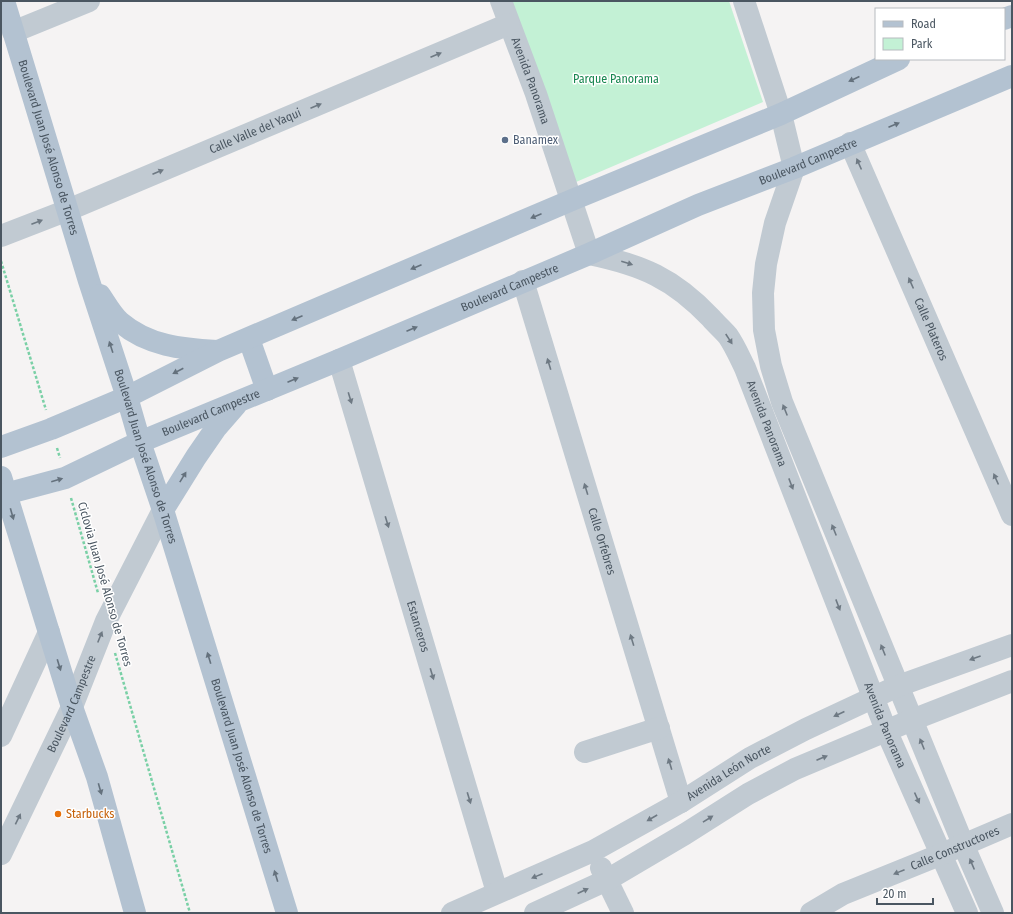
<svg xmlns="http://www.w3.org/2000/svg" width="1013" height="914" viewBox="0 0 1013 914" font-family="'Fira Sans Condensed',sans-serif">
<rect width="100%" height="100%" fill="#f5f3f3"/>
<path fill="#c3f1d5" d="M 506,1 L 729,1 L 763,102 L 569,185 Z"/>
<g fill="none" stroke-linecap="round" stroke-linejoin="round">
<path stroke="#7ad0a6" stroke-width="2.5" stroke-dasharray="3 2" stroke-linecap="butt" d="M 1,261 L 46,410
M 57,448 L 60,458
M 71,498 L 98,593
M 115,653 L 190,913"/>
<g stroke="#c1cad2" stroke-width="22">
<path id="s1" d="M 501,1 L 536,94 L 589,254 C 642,265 673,278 711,318 C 716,324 723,330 728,336 C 735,346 740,358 745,368 L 886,730 L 967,913"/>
<path d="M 744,1 L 781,114 L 794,168 L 775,223 L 766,264 L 763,293 L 764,330 L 771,366 L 782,402 L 963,844 L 993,913"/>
<path d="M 13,32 L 89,1"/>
<path id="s2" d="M 850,143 L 1012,515"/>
<path id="s3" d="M 1,236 L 68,210 L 509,24"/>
<path id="s4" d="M 523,281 L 681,802"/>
<path id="s5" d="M 339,360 L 497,892"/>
<path d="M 1,736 L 49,632"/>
<path d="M 585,752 L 659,728"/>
<path id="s6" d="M 1,854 L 72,707 L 106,621 L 163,510"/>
<path d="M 601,868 L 623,913"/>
<path id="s7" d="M 452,913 L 593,851 L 681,802 L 750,758 L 806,729 L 898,686 L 1012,645"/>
<path d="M 535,913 L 607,880 L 685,834 L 748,794 L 795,769 L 912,720 L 1012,681"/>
<path id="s8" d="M 811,913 L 843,894 L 942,854 L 1012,824"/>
</g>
<g stroke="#b3c2d1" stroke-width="22">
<path id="s9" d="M 4,1 L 89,281 L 127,397 L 140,442 L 163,510 L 287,913"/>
<path d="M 1004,19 L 1012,16"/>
<path d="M 100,295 C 106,304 112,315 120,322 C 148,346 182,349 217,351"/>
<path d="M 249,339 L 267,390"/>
<path d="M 1,447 L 51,429 L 127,397 L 218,351 L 572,200 L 781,114 L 899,59"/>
<path d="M 1,477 L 72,707 L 97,777 L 135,913"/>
<path id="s10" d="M 1,495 L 65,478 L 140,442 L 339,360 L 589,254 L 698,205 L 794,168 L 1012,76"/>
<path d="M 163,510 L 196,457 L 216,428 L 236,405"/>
</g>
</g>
<defs><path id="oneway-solid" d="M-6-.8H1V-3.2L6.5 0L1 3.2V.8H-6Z"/></defs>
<g fill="#6e7983">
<use href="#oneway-solid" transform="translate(436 55) rotate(-23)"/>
<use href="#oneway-solid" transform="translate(316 106) rotate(-23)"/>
<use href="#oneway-solid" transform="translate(859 164) rotate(-114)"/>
<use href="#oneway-solid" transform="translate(158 172) rotate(-23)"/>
<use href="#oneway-solid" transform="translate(37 222) rotate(-21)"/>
<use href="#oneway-solid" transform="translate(627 263) rotate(17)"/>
<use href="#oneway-solid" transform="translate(911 283) rotate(-114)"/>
<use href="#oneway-solid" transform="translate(729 339) rotate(57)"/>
<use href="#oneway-solid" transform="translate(549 364) rotate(-107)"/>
<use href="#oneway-solid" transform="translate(350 398) rotate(73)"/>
<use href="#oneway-solid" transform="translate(785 410) rotate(-112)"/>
<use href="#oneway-solid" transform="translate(996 479) rotate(-114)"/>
<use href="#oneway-solid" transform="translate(791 484) rotate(69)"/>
<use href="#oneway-solid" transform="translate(586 489) rotate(-107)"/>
<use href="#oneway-solid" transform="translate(387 522) rotate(73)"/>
<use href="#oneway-solid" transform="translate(834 530) rotate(-112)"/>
<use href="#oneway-solid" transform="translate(838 605) rotate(69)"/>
<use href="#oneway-solid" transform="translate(100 637) rotate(-68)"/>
<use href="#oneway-solid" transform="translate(632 640) rotate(-107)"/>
<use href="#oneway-solid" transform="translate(883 650) rotate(-112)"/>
<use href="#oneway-solid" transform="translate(975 658) rotate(160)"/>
<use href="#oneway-solid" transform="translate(432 674) rotate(73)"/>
<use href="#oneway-solid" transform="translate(839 714) rotate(155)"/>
<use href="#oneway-solid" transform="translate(922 744) rotate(-112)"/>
<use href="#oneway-solid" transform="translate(822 758) rotate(-23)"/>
<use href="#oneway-solid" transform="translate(670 764) rotate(-107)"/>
<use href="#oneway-solid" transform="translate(469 798) rotate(73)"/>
<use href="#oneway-solid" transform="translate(917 798) rotate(66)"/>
<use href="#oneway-solid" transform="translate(652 818) rotate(150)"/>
<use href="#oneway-solid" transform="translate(18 819) rotate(-64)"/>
<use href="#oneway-solid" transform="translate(708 819) rotate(-32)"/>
<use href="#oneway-solid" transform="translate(972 864) rotate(-113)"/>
<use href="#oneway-solid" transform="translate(899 872) rotate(158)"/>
<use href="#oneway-solid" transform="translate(537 876) rotate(158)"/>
<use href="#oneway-solid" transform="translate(583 891) rotate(-25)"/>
</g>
<g fill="#64717d">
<use href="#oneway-solid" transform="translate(854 79) rotate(155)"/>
<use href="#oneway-solid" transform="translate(894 125) rotate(-23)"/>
<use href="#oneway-solid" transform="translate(536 216) rotate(157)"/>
<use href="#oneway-solid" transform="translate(416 267) rotate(157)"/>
<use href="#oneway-solid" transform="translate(297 318) rotate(157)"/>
<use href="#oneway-solid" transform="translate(412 329) rotate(-23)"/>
<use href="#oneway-solid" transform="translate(111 347) rotate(-108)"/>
<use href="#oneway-solid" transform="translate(178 371) rotate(153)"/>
<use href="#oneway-solid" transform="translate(293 380) rotate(-23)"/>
<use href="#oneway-solid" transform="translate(183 477) rotate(-58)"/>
<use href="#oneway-solid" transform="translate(57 480) rotate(-16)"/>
<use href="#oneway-solid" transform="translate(12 514) rotate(74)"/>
<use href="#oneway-solid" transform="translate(209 658) rotate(-107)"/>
<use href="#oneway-solid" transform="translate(59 665) rotate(73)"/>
<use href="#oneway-solid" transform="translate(100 789) rotate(74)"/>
<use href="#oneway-solid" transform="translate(276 876) rotate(-107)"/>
</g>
<circle fill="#5c6f8a" stroke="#fff" stroke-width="1.5" cx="505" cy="140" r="4"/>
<circle fill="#e8710a" stroke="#fff" stroke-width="1.5" cx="58" cy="814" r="4"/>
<g text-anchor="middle" stroke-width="3" stroke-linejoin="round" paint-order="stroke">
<g font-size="12" fill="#17864f" stroke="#fff">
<text x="616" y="83">Parque Panorama</text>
</g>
<g font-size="12" fill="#4a5661" stroke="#fff">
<text dy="4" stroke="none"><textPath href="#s1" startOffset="85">Avenida Panorama</textPath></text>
<text dy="4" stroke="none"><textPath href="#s3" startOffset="275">Calle Valle del Yaqui</textPath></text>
<text dy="4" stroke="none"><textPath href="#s9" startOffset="153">Boulevard Juan José Alonso de Torres</textPath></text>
<text dy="4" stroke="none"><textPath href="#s10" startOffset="874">Boulevard Campestre</textPath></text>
<text dy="4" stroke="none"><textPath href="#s10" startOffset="550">Boulevard Campestre</textPath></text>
<text dy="4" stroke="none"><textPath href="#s2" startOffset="203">Calle Plateros</textPath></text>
<text dy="4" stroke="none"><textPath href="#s10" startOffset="226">Boulevard Campestre</textPath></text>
<text dy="4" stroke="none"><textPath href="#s1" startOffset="529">Avenida Panorama</textPath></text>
<text dy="4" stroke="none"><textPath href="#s9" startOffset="477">Boulevard Juan José Alonso de Torres</textPath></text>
<text dy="4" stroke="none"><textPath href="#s4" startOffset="272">Calle Orfebres</textPath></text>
<text transform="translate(105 584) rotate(74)" y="4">Ciclovia Juan José Alonso de Torres</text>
<text dy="4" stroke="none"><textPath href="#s5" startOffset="278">Estanceros</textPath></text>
<text dy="4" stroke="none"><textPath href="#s6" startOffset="166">Boulevard Campestre</textPath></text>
<text dy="4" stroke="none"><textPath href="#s1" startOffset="853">Avenida Panorama</textPath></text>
<text dy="4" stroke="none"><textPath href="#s9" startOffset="801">Boulevard Juan José Alonso de Torres</textPath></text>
<text dy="4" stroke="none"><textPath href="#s7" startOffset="311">Avenida León Norte</textPath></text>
<text dy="4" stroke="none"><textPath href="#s8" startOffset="158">Calle Constructores</textPath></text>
</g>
<g font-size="12" fill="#4e5e75" stroke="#fff" text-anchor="start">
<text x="513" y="144">Banamex</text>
</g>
<g font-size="12" fill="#c56008" stroke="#fff" text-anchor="start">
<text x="66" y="818">Starbucks</text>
</g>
</g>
<rect width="1013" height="914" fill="none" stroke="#4a5661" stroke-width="4"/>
<rect x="875" y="8" width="130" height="52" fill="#ffffff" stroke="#b7bbc0"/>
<rect x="883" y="21" width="20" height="6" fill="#b3c2d1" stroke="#b7bbc0"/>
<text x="911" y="28" font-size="12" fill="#4a5661">Road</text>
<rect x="883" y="38" width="20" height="12" fill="#c3f1d5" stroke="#b7bbc0"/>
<text x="911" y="48" font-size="12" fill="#4a5661">Park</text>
<path d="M877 898v6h56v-6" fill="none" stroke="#4a5661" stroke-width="2"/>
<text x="883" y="898" font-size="12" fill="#4a5661" stroke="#ffffff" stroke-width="3" paint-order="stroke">20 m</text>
</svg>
